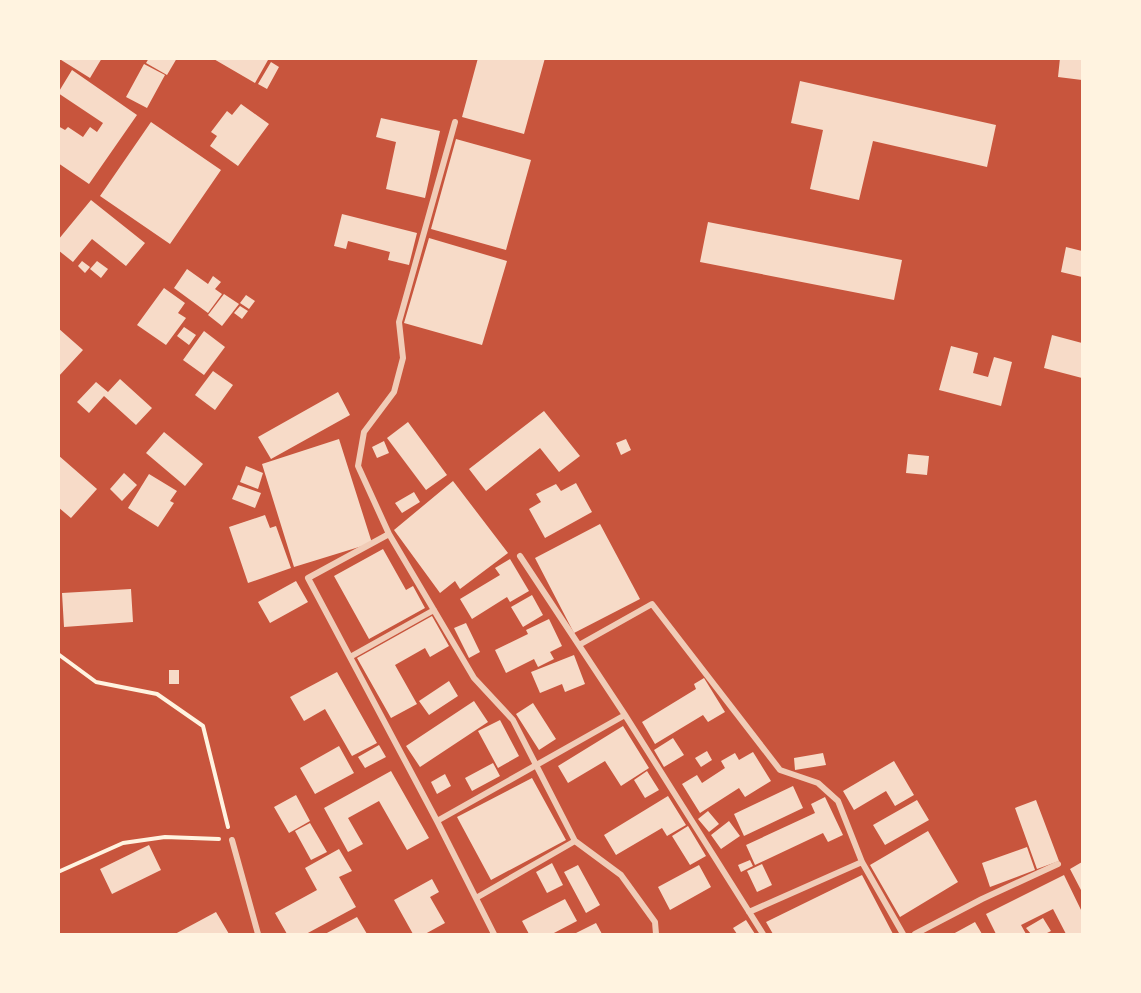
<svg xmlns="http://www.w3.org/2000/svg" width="1141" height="993" viewBox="0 0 1141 993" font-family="Commissioner,sans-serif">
<rect width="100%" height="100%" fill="#c8553d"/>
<path fill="#f7dbc8" d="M 58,58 L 102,58 L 90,78 Z
M 149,58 L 177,58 L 167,75 L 146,63 Z
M 212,58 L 266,58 L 268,60 L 255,83 Z
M 478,58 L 545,58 L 524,134 L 462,117 Z
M 1060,58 L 1082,58 L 1082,80 L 1058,77 Z
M 271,62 L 279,67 L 267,89 L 258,84 Z
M 144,64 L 165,75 L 147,108 L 126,97 Z
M 72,70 L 137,115 L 89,184 L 58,163 L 58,126 L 65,130 L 68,127 L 83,137 L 90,127 L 97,132 L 103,123 L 58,93 Z
M 800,81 L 996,125 L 987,167 L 873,141 L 859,200 L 810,189 L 823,130 L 791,123 Z
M 241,104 L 269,124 L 238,166 L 210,146 L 217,136 L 211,132 L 227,111 L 232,115 Z
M 381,118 L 440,131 L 425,198 L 386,189 L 396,142 L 376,137 Z
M 151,122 L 221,170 L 170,244 L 100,196 Z
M 456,139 L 531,160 L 506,250 L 431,229 Z
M 91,200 L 145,243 L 126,266 L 92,239 L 73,262 L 58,250 L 58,240 Z
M 342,214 L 417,233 L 409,265 L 388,260 L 390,252 L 348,241 L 346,249 L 334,246 Z
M 708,222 L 902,260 L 894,300 L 700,262 Z
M 429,238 L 507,261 L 482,345 L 404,323 Z
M 1066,247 L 1082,251 L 1082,277 L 1061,272 Z
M 82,261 L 90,267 L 85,273 L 78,266 Z
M 97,261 L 108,269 L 101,278 L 90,269 Z
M 187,269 L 208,284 L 213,276 L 221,282 L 215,289 L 222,294 L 208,313 L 174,288 Z
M 164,288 L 185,303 L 178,313 L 186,318 L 166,345 L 137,325 Z
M 224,294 L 239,304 L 222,326 L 208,315 Z
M 246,295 L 255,301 L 249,309 L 240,303 Z
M 240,306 L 248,311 L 242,319 L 234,313 Z
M 184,327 L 196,335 L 189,345 L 177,336 Z
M 58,328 L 83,350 L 58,377 Z
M 204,331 L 225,347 L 204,375 L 183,360 Z
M 1052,335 L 1082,343 L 1082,378 L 1044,368 Z
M 951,346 L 978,353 L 973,373 L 988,377 L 994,357 L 1012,362 L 1001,406 L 939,390 Z
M 213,371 L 233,385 L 215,410 L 195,395 Z
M 120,379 L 152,408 L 136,425 L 104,396 L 89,413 L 77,402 L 96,382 L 108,392 Z
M 338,392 L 350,415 L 271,459 L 258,437 Z
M 544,411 L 580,456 L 559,472 L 540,448 L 486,491 L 469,469 Z
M 408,422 L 447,475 L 426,490 L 387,438 Z
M 164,432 L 203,464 L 185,486 L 146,453 Z
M 339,439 L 372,543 L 294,567 L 262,464 Z
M 626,439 L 631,450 L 621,455 L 616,443 Z
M 384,441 L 389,453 L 377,458 L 372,447 Z
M 908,454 L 929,456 L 927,475 L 906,473 Z
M 58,455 L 97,489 L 71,518 L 58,507 Z
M 246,466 L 263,473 L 258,489 L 240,482 Z
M 124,473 L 137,485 L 122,501 L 110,489 Z
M 149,474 L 177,491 L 170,501 L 174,503 L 158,527 L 128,508 Z
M 453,481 L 508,553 L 460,589 L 455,581 L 440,593 L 394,530 Z
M 576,483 L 592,512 L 545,538 L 529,509 L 541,502 L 536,494 L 556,484 L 561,491 Z
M 238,485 L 261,493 L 255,508 L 232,499 Z
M 414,492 L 420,502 L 402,513 L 395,503 Z
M 265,515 L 270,528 L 276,526 L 291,568 L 248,583 L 229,527 Z
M 600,524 L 640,599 L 574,633 L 535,558 Z
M 383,549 L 406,590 L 413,586 L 425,608 L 369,639 L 334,576 Z
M 510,559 L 529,591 L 510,602 L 507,597 L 472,619 L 460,599 L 500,575 L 495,568 Z
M 296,581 L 308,602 L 270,623 L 258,602 Z
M 131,589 L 133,622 L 64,627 L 62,593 Z
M 532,595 L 543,615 L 523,627 L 511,607 Z
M 432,616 L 449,646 L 430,657 L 425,648 L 395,665 L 417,704 L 391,718 L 357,658 Z
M 549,619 L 562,646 L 550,652 L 554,659 L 538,667 L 534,659 L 506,673 L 495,650 L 528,634 L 526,630 Z
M 466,623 L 480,652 L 469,658 L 454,628 Z
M 574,655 L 585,684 L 565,692 L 562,684 L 540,693 L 531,672 Z
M 169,670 L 179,670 L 179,684 L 169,684 Z
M 337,672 L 377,743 L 352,756 L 325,709 L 304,721 L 290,697 Z
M 704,678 L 725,712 L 708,722 L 703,715 L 655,744 L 642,722 L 696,689 L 694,684 Z
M 449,681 L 458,696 L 429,715 L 419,701 Z
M 474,701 L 488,722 L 420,767 L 406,746 Z
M 533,703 L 556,739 L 539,750 L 516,714 Z
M 500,720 L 519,756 L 498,768 L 478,731 Z
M 623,726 L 649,768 L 621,786 L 605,761 L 568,783 L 558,766 Z
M 673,738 L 684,755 L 664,767 L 654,750 Z
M 379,745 L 386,757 L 365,768 L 358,757 Z
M 339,746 L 354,773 L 315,794 L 300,768 Z
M 707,751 L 712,760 L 701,767 L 695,758 Z
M 753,752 L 771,781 L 745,797 L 739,788 L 700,813 L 682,784 L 697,775 L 702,783 L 725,768 L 721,761 L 735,753 L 739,760 Z
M 823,753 L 826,765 L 795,770 L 794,758 Z
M 894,761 L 914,795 L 895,806 L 886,791 L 854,810 L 843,791 Z
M 493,763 L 500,776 L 472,791 L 465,778 Z
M 391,771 L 429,838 L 407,850 L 379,801 L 348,818 L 363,844 L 348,852 L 324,808 Z
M 647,771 L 659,790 L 645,798 L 634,780 Z
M 445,774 L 451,786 L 437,794 L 431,782 Z
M 532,778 L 566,840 L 491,880 L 457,817 Z
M 793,786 L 803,808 L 744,836 L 734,814 Z
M 296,795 L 310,821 L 289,833 L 274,807 Z
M 668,796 L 686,825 L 667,836 L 662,828 L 616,855 L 604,835 Z
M 825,797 L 843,835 L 828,842 L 823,833 L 755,865 L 746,845 L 815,813 L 811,804 Z
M 917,800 L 929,820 L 885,845 L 873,825 Z
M 1036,800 L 1059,861 L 1037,869 L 1015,808 Z
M 708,811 L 719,824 L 709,832 L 698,819 Z
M 729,821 L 740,836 L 721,849 L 711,835 Z
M 310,823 L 327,852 L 311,860 L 295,831 Z
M 688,826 L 706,856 L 690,865 L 672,836 Z
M 928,831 L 958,882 L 900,917 L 870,865 Z
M 149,845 L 161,870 L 112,894 L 100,869 Z
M 1027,847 L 1035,870 L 990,887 L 982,863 Z
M 339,849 L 352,871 L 339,877 L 356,907 L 306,934 L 287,934 L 275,913 L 317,890 L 305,868 Z
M 750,860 L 753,866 L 741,872 L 738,865 Z
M 1082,862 L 1082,892 L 1070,869 Z
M 552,863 L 563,885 L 547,893 L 536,872 Z
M 762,864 L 772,885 L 757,892 L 747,871 Z
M 578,865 L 600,905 L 586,913 L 564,872 Z
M 699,865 L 711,887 L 670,910 L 658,887 Z
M 862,875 L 893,934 L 773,934 L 766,922 Z
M 1064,875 L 1082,912 L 1082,934 L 1066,934 L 1053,909 L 1021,925 L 1026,934 L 996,934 L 986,914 Z
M 432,879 L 439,892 L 430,897 L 445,923 L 425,934 L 413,934 L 394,900 Z
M 565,899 L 577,921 L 552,934 L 529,934 L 522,921 Z
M 216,912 L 229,934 L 175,934 Z
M 357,917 L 367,934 L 325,934 Z
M 1043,918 L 1051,931 L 1045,934 L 1031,934 L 1026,928 Z
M 746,920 L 755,934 L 737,934 L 733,928 Z
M 975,922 L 982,934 L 953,934 Z
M 596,923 L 602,934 L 574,934 Z"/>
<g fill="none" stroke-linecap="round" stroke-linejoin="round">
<path stroke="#fff3e0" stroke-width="4" d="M 58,654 L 96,682 L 157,694 L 203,726 L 228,827
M 58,872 L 123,843 L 165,837 L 219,839"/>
<path stroke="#f1ccb7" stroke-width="6" d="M 455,122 L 399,322 L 403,358 L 394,392 L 364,432 L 358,466 L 389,534 L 308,578 L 437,821 L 494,934
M 389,534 L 474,678 L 513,720 L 575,841 L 621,875 L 655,922 L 656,934
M 520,556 L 625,715 L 763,934
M 579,645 L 652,604 L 780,770 L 818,783 L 838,801 L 862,862 L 903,934
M 350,657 L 434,610
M 437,821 L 625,715
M 232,840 L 258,934
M 476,898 L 575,841
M 749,912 L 862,862
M 915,934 L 982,899 L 1058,864"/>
</g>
<rect width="1141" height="993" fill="none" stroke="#fff3e0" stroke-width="120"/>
</svg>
